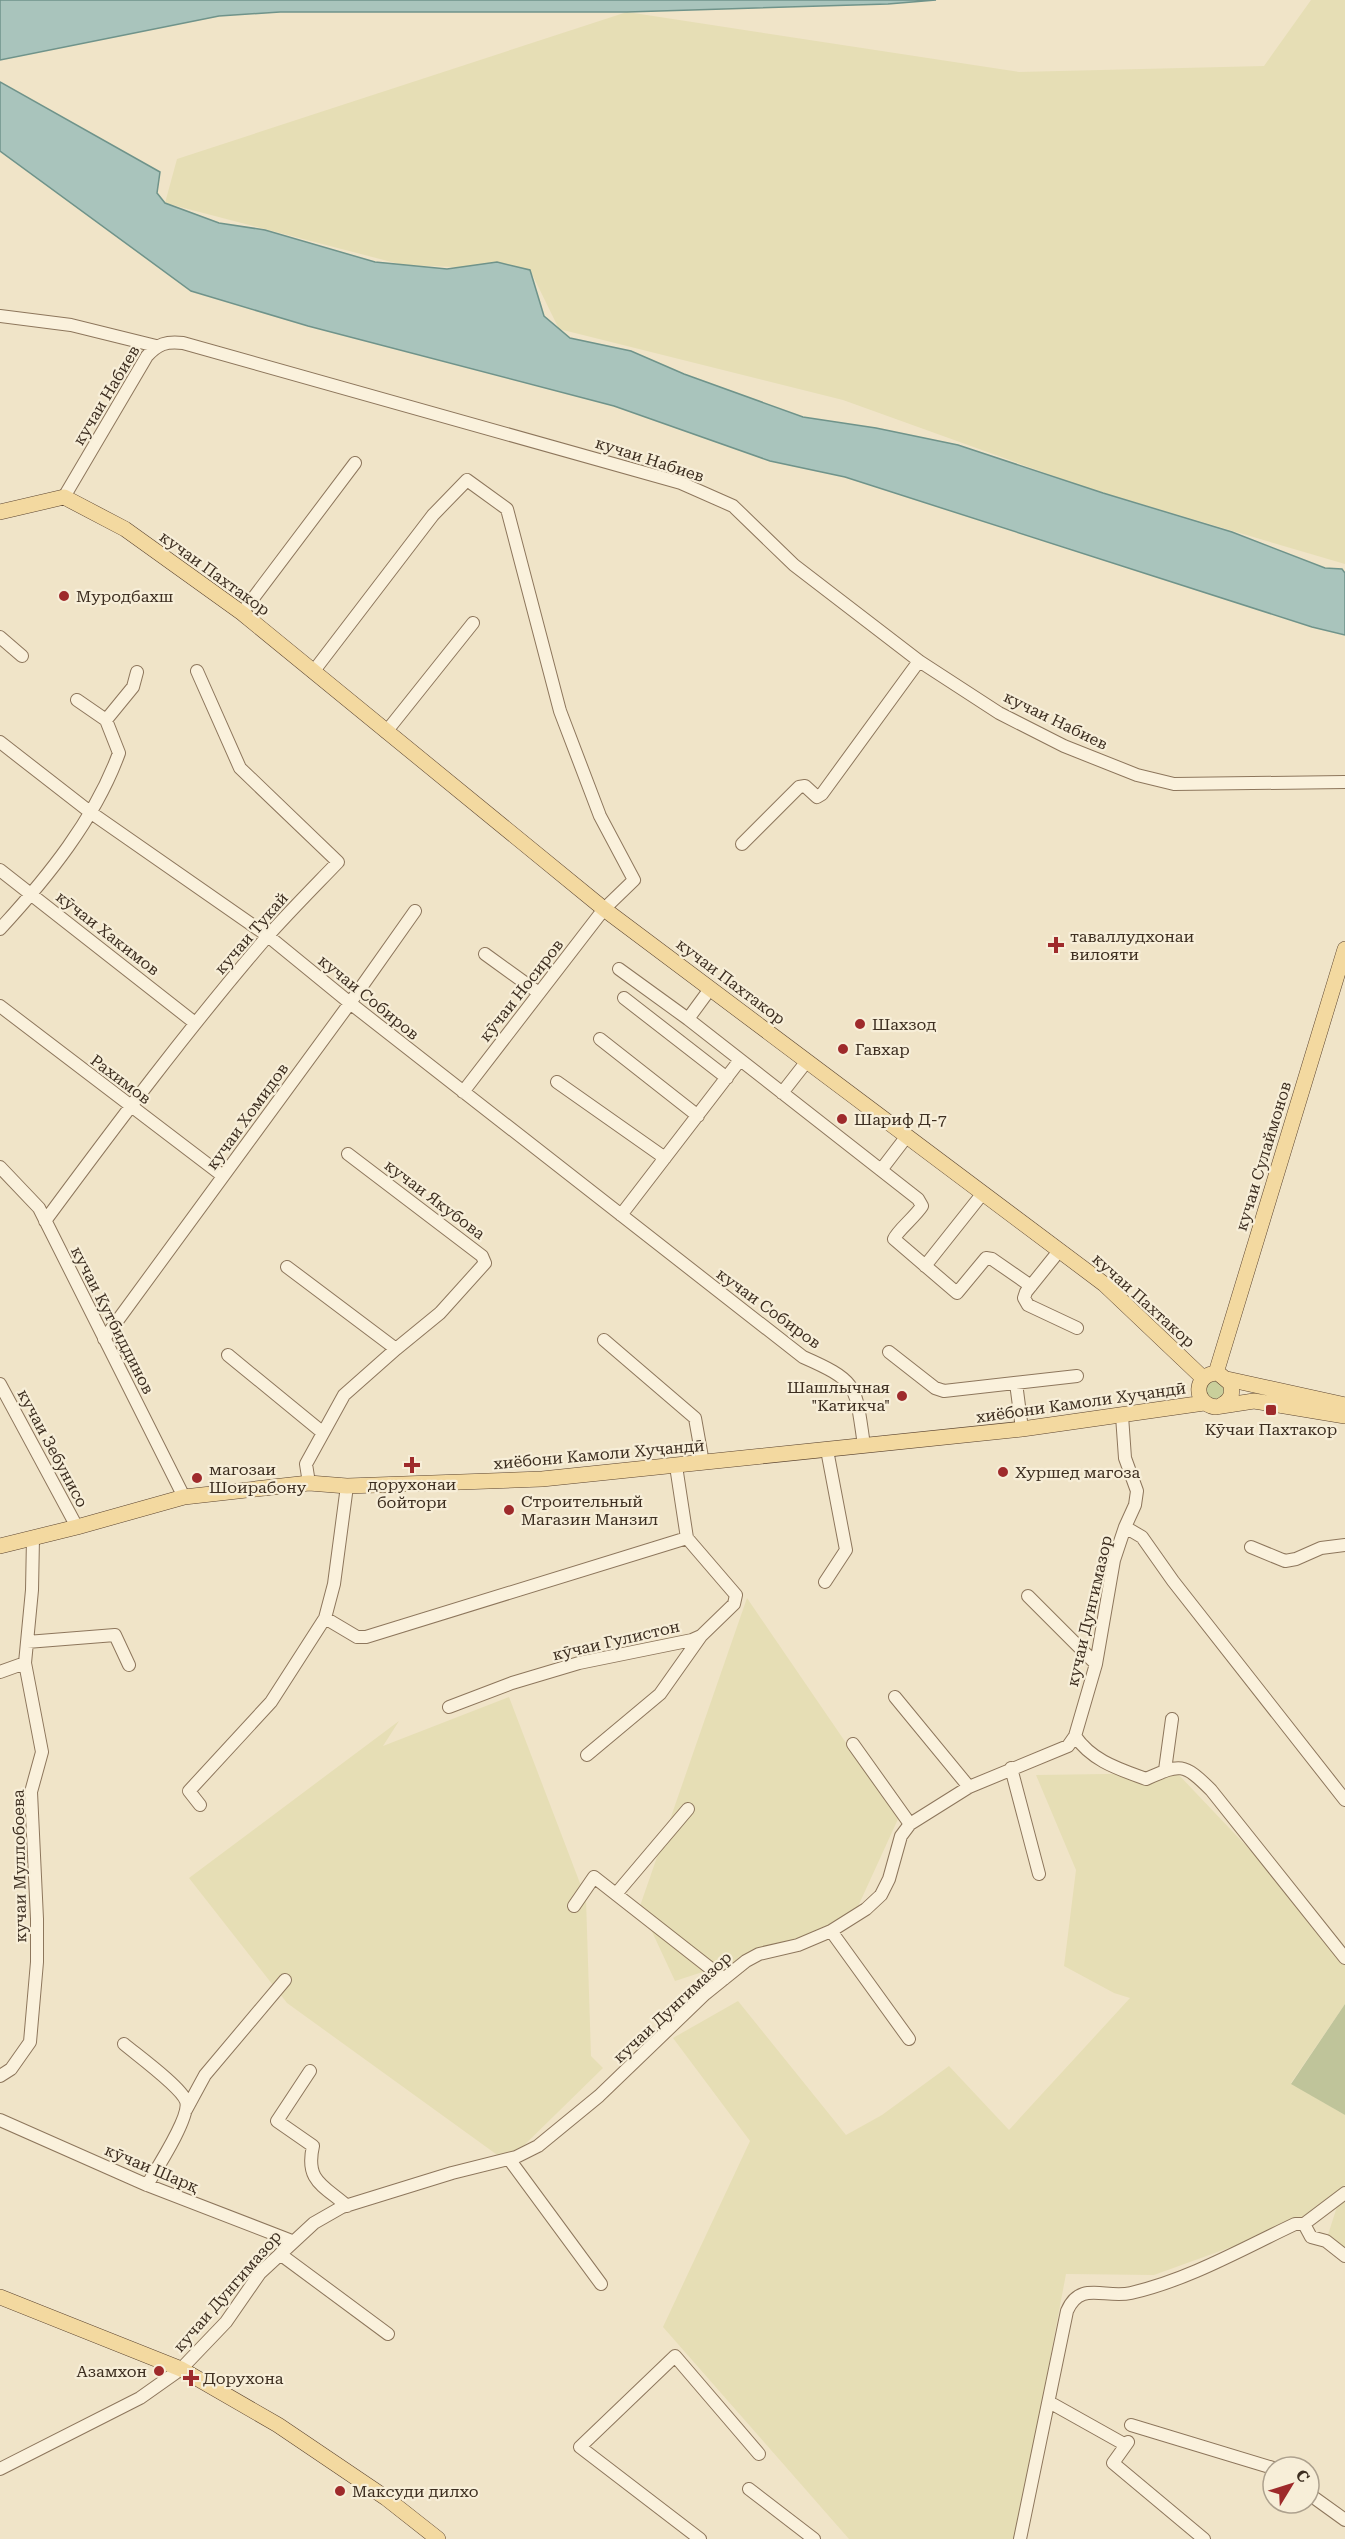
<svg xmlns="http://www.w3.org/2000/svg" width="1345" height="2539" viewBox="0 0 1345 2539" font-family="'Roboto Serif',serif">
<rect width="100%" height="100%" fill="#f0e4c8"/>
<path fill="#e6deb5" d="M 1311,0 L 1345,0 L 1345,564 L 1087,488 L 843,400 L 559,329 L 530,270 L 403,265 L 165,203 L 177,159 L 627,12 L 1019,72 L 1264,66 Z
M 747,1598 L 898,1819 L 850,1924 L 675,1981 L 640,1906 Z
M 509,1697 L 586,1899 L 591,2056 L 603,2068 L 507,2162 L 287,2003 L 189,1878 L 399,1721 L 383,1746 Z
M 1177,1773 L 1345,1950 L 1345,2004 L 1291,2083 L 1345,2115 L 1345,2185 L 1295,2224 L 1154,2275 L 1066,2274 L 1016,2539 L 849,2539 L 663,2327 L 750,2141 L 673,2038 L 738,2001 L 846,2135 L 882,2115 L 949,2066 L 1009,2130 L 1130,1998 L 1114,1993 L 1064,1966 L 1076,1870 L 1036,1775 Z
M 1341,2194 L 1345,2194 L 1345,2252 L 1326,2241 Z"/>
<path fill="#c9cf9b" d="M1206 1390a9 9 0 1 1 18 0a9 9 0 1 1-18 0Z"/>
<path fill="#bfc49a" d="M 1345,2004 L 1345,2115 L 1291,2084 Z"/>
<path fill="#a9c4bc" stroke="#6f938a" stroke-width="1.5" d="M 0,0 L 936,0 L 888,4 L 627,12 L 280,12 L 219,16 L 0,60 Z
M 0,82 L 160,172 L 157,193 L 165,203 L 219,223 L 265,230 L 375,262 L 447,269 L 497,262 L 530,270 L 544,316 L 570,338 L 631,351 L 684,374 L 803,417 L 876,428 L 958,445 L 1103,493 L 1232,532 L 1325,568 L 1342,569 L 1345,573 L 1345,635 L 1312,627 L 845,477 L 770,461 L 614,406 L 308,326 L 191,291 L 0,151 Z"/>
<g fill="none" stroke-linecap="round" stroke-linejoin="round">
<defs>
<path id="minor" d="M 0,316 L 71,325 L 156,346
M 64,497 L 147,356 C 158,344 166,341 183,343 L 681,483 L 733,506 L 794,565 L 919,661 L 999,713 L 1064,746 L 1137,775 L 1174,784 L 1345,782
M 242,613 L 355,463
M 0,637 L 22,656
M 313,672 L 433,515 L 467,480 L 507,509 L 560,711 L 600,816 L 634,880 L 604,909 L 463,1092
M 106,720 L 133,687 L 137,672
M 386,732 L 473,623
M 0,742 L 90,812 L 268,936 L 350,1003 L 803,1357 C 860,1382 855,1386 864,1445
M 742,844 L 799,787 L 805,786 L 817,797 L 822,794 L 919,661
M 0,870 L 195,1023
M 0,929 C 47,878 95,819 119,753 L 106,720 L 77,700
M 485,954 L 539,993
M 619,969 L 688,1019 L 918,1199 L 922,1206 C 915,1217 897,1231 894,1239 L 957,1293 L 986,1258 L 992,1259 L 1031,1286
M 624,998 L 727,1078
M 0,1006 L 223,1176
M 688,1019 L 710,989
M 600,1039 L 698,1116
M 557,1082 L 665,1158
M 782,1093 L 807,1061
M 0,1167 L 39,1208 L 184,1497
M 881,1170 L 907,1136
M 621,1215 L 740,1060
M 45,1221 C 116,1125 188,1029 266,938 C 289,912 314,887 338,862 L 240,768 L 197,671
M 1059,1251 L 1026,1292 L 1024,1298 L 1028,1305 L 1077,1328
M 925,1266 L 983,1193
M 287,1267 L 396,1349
M 104,1339 L 350,1003 L 415,911
M 604,1340 L 695,1418 L 703,1463
M 889,1352 L 935,1388 L 944,1391 L 1077,1376
M 228,1355 L 322,1432
M 1016,1383 L 1022,1429
M 0,1384 L 77,1527
M 309,1483 L 306,1464 L 344,1395 L 396,1349 L 440,1313 L 485,1263 L 482,1256 L 348,1154
M 1125,1527 L 1142,1537 L 1173,1581 L 1345,1800
M 1251,1547 L 1285,1561 L 1296,1559 L 1321,1548 L 1345,1545
M 825,1582 L 846,1550 L 827,1450
M 1028,1596 L 1096,1664
M 325,1618 L 357,1637 L 366,1637 L 687,1538 L 676,1466
M 27,1642 L 115,1635 L 129,1665
M 0,1672 L 25,1663
M 895,1697 L 969,1787
M 449,1707 L 512,1683 L 579,1663 L 692,1640 L 701,1636 L 734,1604 L 736,1595 L 687,1538
M 1075,1736 C 1092,1761 1119,1769 1146,1779 C 1180,1764 1183,1762 1211,1790 L 1345,1958
M 853,1744 L 910,1824
M 587,1755 L 660,1694 L 701,1636
M 1011,1768 L 1039,1874
M 1165,1770 L 1172,1719
M 200,1805 L 189,1791 L 271,1702 L 325,1618 L 334,1584 L 347,1486
M 616,1894 L 688,1809
M 574,1906 L 594,1877 L 724,1979
M 831,1931 L 909,2039
M 124,2044 C 137,2055 181,2087 186,2101 C 191,2116 156,2170 147,2185
M 310,2071 L 277,2121 L 313,2146 C 305,2181 323,2185 347,2206
M 0,2076 L 11,2069 L 30,2042 L 37,1962 L 37,1919 L 31,1792 L 42,1752 L 25,1663 L 32,1590 L 33,1538
M 186,2110 L 205,2075 L 285,1980
M 0,2120 L 147,2185 L 292,2241
M 509,2159 L 601,2284
M 1304,2224 L 1311,2237 L 1326,2241 L 1345,2256
M 280,2254 L 388,2334
M 1049,2402 L 1124,2444 L 1128,2442 L 1113,2463 L 1204,2539
M 1131,2425 L 1273,2468
M 0,2469 L 140,2398 L 181,2369 L 226,2322 L 260,2273 L 314,2223 L 342,2207 L 452,2173 L 516,2157 L 538,2146 L 599,2096 L 705,1994 L 746,1961 L 759,1954 L 798,1945 L 831,1931 L 866,1909 L 881,1895 L 889,1879 L 901,1836 L 910,1824 L 969,1787 L 1068,1746 L 1075,1736 L 1096,1664 L 1114,1560 L 1125,1527 L 1135,1505 L 1137,1491 L 1125,1458 L 1122,1416
M 749,2489 L 814,2539
M 1309,2494 L 1345,2520
M 700,2539 L 580,2447 L 675,2356 L 759,2454
M 1020,2539 L 1067,2311 C 1080,2280 1105,2299 1131,2293 C 1188,2280 1242,2249 1295,2224 L 1304,2224 L 1345,2193"/>
<path id="major" d="M 0,512 L 64,497 L 125,529 L 242,613 L 604,909 L 1104,1284 L 1203,1378
M 1216,1373 L 1345,949
M 1227,1379 L 1345,1405
M 1220,1406 C 1230,1401 1234,1394 1230,1383 L 1218,1373 C 1194,1373 1192,1403 1215,1407 L 1254,1401 L 1345,1416
M 0,1546 L 77,1527 L 184,1497 L 309,1483 L 347,1486 L 542,1479 L 1022,1429 L 1204,1403
M 0,2297 L 181,2369 L 278,2425 L 386,2498 L 438,2539"/>
</defs>
<use href="#minor" stroke="#8d765c" stroke-width="14"/>
<use href="#major" stroke="#5b4430" stroke-width="16"/>
<use href="#minor" stroke="#faf1dc" stroke-width="12"/>
<use href="#major" stroke="#f3d9a0" stroke-width="15"/>
</g>
<g fill="#9e2a2b" stroke="#f7eed8" stroke-width="2">
<circle cx="64" cy="596" r="6"/>
<path d="M1053 936h6v6h6v6h-6v6h-6v-6h-6v-6h6z"/>
<circle cx="860" cy="1024" r="6"/>
<circle cx="843" cy="1049" r="6"/>
<circle cx="842" cy="1119" r="6"/>
<circle cx="902" cy="1396" r="6"/>
<rect x="1265" y="1404" width="12" height="12" rx="3"/>
<path d="M409 1456h6v6h6v6h-6v6h-6v-6h-6v-6h6z"/>
<circle cx="1003" cy="1472" r="6"/>
<circle cx="197" cy="1478" r="6"/>
<circle cx="509" cy="1510" r="6"/>
<circle cx="159" cy="2371" r="6"/>
<path d="M188 2369h6v6h6v6h-6v6h-6v-6h-6v-6h6z"/>
<circle cx="340" cy="2491" r="6"/>
</g>
<g text-anchor="middle" stroke-width="4.5" stroke-linejoin="round" paint-order="stroke">
<g font-size="16" fill="#3d2e20" stroke="#f7eed8">
<text transform="translate(106 395) rotate(-59)" y="6">кучаи Набиев</text>
<text transform="translate(650 459) rotate(18)" y="6">кучаи Набиев</text>
<text transform="translate(215 573) rotate(36)" y="6">кучаи Пахтакор</text>
<text transform="translate(1056 720) rotate(26)" y="6">кучаи Набиев</text>
<text transform="translate(108 933) rotate(38)" y="6">кӯчаи Хакимов</text>
<text transform="translate(251 933) rotate(-49)" y="6">кучаи Тукай</text>
<text transform="translate(731 981) rotate(37)" y="6">кучаи Пахтакор</text>
<text transform="translate(521 990) rotate(-52)" y="6">кӯчаи Носиров</text>
<text transform="translate(369 997) rotate(39)" y="6">кучаи Собиров</text>
<text transform="translate(121 1079) rotate(37)" y="6">Рахимов</text>
<text transform="translate(247 1116) rotate(-54)" y="6">кучаи Хомидов</text>
<text transform="translate(1263 1156) rotate(-73)" y="6">кучаи Сулаймонов</text>
<text transform="translate(435 1199) rotate(37)" y="6">кучаи Якубова</text>
<text transform="translate(1144 1300) rotate(42)" y="6">кучаи Пахтакор</text>
<text transform="translate(769 1308) rotate(36)" y="6">кучаи Собиров</text>
<text transform="translate(113 1320) rotate(63)" y="6">кучаи Кутбиддинов</text>
<text transform="translate(1081 1402) rotate(-8)" y="6">хиёбони Камоли Хуҷандӣ</text>
<text transform="translate(53 1448) rotate(62)" y="6">кучаи Зебунисо</text>
<text transform="translate(599 1454) rotate(-5)" y="6">хиёбони Камоли Хуҷандӣ</text>
<text transform="translate(1089 1611) rotate(-77)" y="6">кучаи Дунгимазор</text>
<text transform="translate(616 1640) rotate(-13)" y="6">кӯчаи Гулистон</text>
<text transform="translate(19 1866) rotate(-91)" y="6">кучаи Муллобоева</text>
<text transform="translate(672 2007) rotate(-43)" y="6">кучаи Дунгимазор</text>
<text transform="translate(152 2168) rotate(23)" y="6">кӯчаи Шарқ</text>
<text transform="translate(227 2291) rotate(-49)" y="6">кучаи Дунгимазор</text>
</g>
<g font-size="16" fill="#3d2e20" stroke="#f7eed8" text-anchor="start">
<text x="76" y="602">Муродбахш</text>
<text x="1070" y="942">таваллудхонаи<tspan x="1070" dy="18">вилояти</tspan></text>
<text x="872" y="1030">Шахзод</text>
<text x="855" y="1055">Гавхар</text>
<text x="854" y="1125">Шариф Д-7</text>
<text x="890" y="1393" text-anchor="end">Шашлычная<tspan x="890" dy="18">"Катикча"</tspan></text>
<text x="1271" y="1435" text-anchor="middle">Кӯчаи Пахтакор</text>
<text x="209" y="1475">магозаи<tspan x="209" dy="18">Шоирабону</tspan></text>
<text x="1015" y="1478">Хуршед магоза</text>
<text x="412" y="1490" text-anchor="middle">дорухонаи<tspan x="412" dy="18">бойтори</tspan></text>
<text x="521" y="1507">Строительный<tspan x="521" dy="18">Магазин Манзил</tspan></text>
<text x="147" y="2377" text-anchor="end">Азамхон</text>
<text x="203" y="2384">Дорухона</text>
<text x="352" y="2497">Максуди дилхо</text>
</g>
</g>
<g transform="translate(1291 2485) rotate(52)"><circle r="28" fill="#f7eed8" stroke="#ada18e" stroke-width="1.5"/>
<path d="M0-4.5L10 22L0 15L-10 22Z" fill="#9e2a2b"/>
<text y="-9" font-size="16" font-weight="bold" text-anchor="middle" fill="#3d2e20">С</text>
</g>
</svg>
